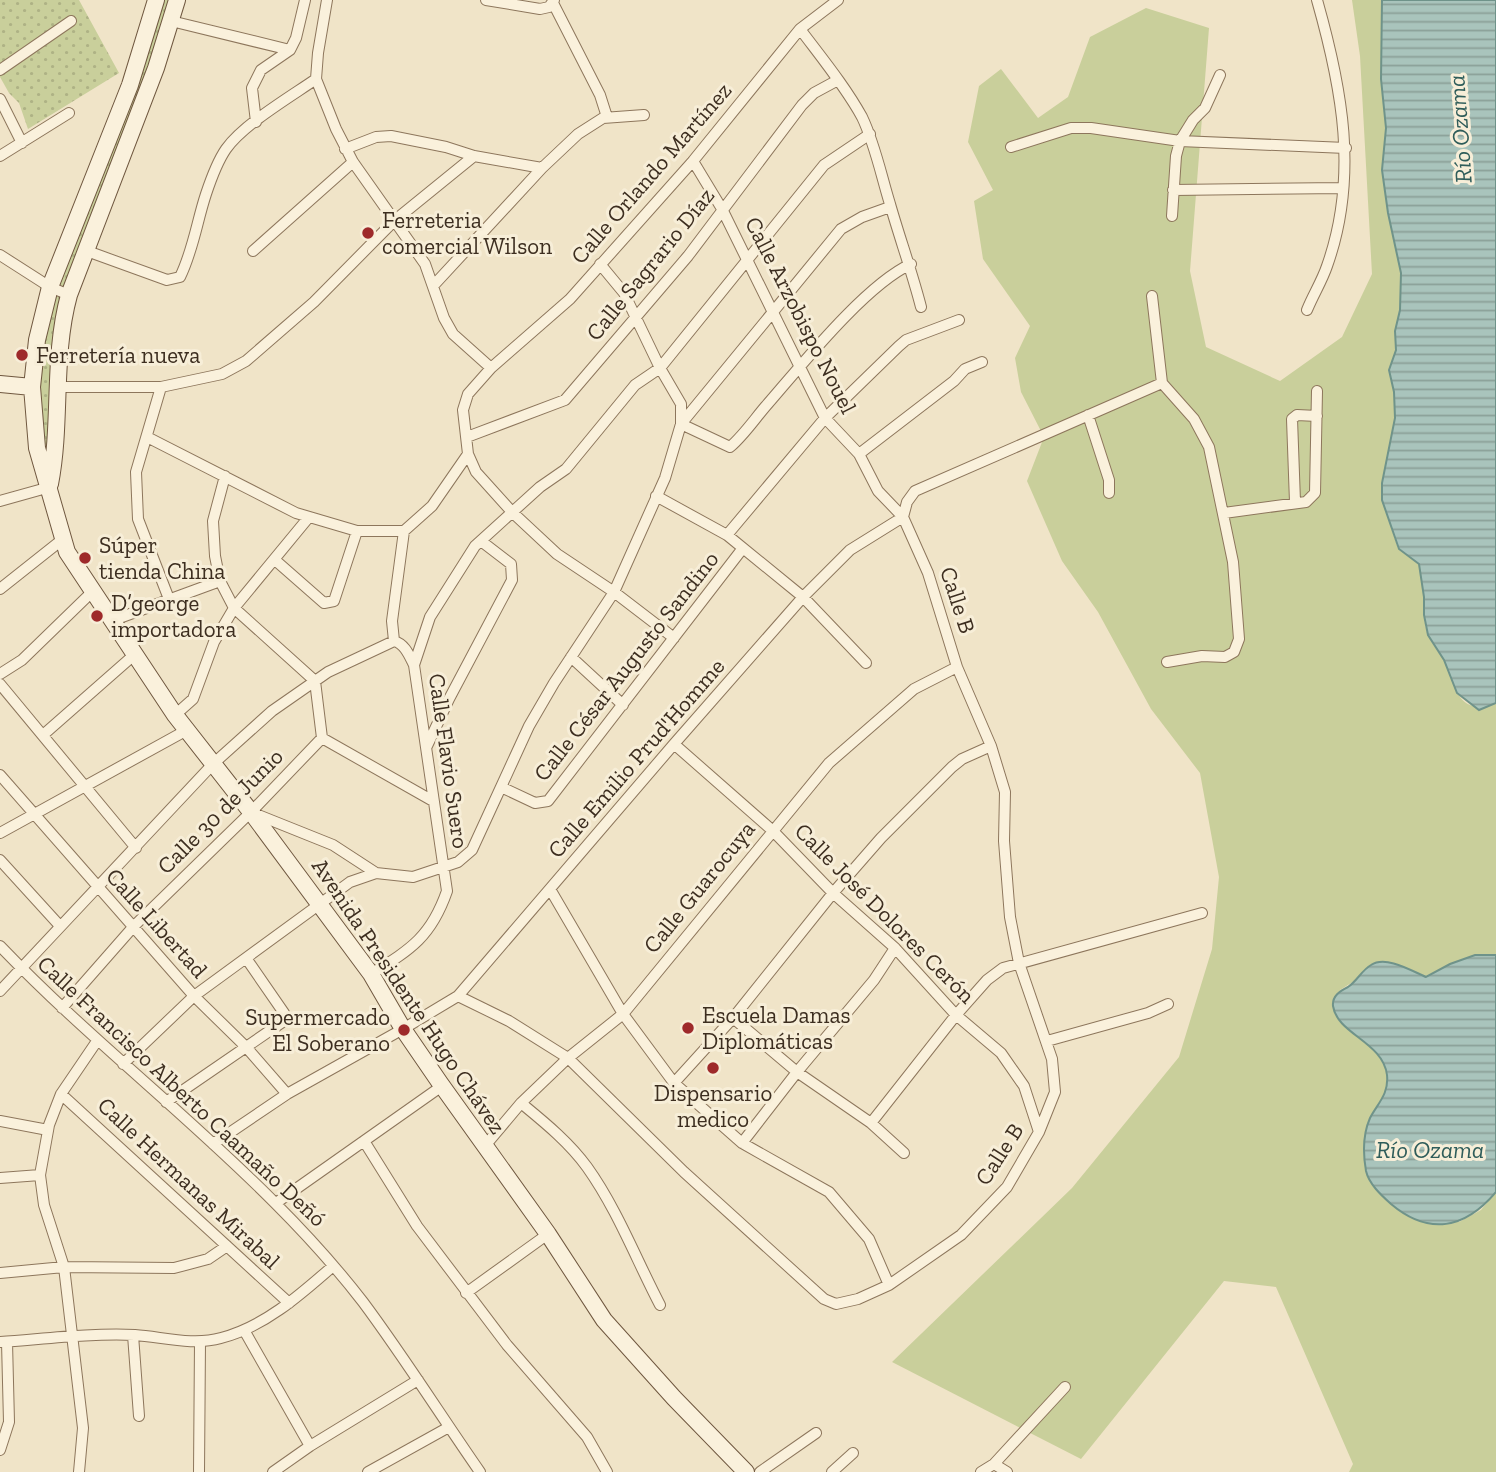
<svg xmlns="http://www.w3.org/2000/svg" width="1496" height="1472" viewBox="0 0 1496 1472" font-family="'Zilla Slab',serif">
<defs>
<pattern id="park-dots" width="8" height="8" patternUnits="userSpaceOnUse" patternTransform="scale(1.75)"><rect width="8" height="8" fill="#c9cf9b"/><path d="M2 2h.1M6 6h.1" fill="none" stroke="#aeb285" stroke-width="1.8" stroke-linecap="round"/></pattern>
<pattern id="water-rules" width="6" height="5" patternUnits="userSpaceOnUse" patternTransform="scale(1.75)"><rect width="6" height="5" fill="#a9c4bc"/><path d="M0 2.5h6" fill="none" stroke="#8ba098"/></pattern>
</defs>
<rect width="100%" height="100%" fill="#f0e4c8"/>
<path fill="#c9cf9b" d="M 1352,0 L 1382,0 L 1381,79 L 1386,128 L 1382,170 L 1388,213 L 1401,273 L 1400,310 L 1395,331 L 1396,350 L 1389,370 L 1394,392 L 1395,418 L 1382,483 L 1382,500 L 1398,548 L 1419,564 C 1421,575 1424,586 1424,597 C 1425,610 1423,623 1428,635 C 1432,644 1438,651 1443,659 C 1457,685 1455,717 1496,703 L 1496,955 C 1469,954 1449,964 1426,977 L 1398,965 L 1359,978 L 1340,990 L 1338,1018 C 1358,1038 1396,1058 1386,1093 C 1383,1102 1373,1113 1368,1122 L 1459,1222 L 1481,1210 L 1496,1192 L 1496,1472 L 1349,1472 L 1353,1464 L 1276,1287 L 1224,1281 L 1081,1459 L 892,1362 L 1072,1188 L 1179,1057 L 1212,949 L 1219,877 L 1200,773 L 1151,709 L 1098,612 L 1062,561 L 1027,481 L 1044,437 L 1021,392 L 1015,358 L 1030,326 L 983,259 L 974,201 L 993,190 L 968,142 L 979,86 L 1001,69 L 1038,118 L 1068,97 L 1090,37 L 1146,8 L 1209,28 L 1190,271 L 1206,347 L 1280,381 L 1342,337 L 1372,274 L 1360,56 Z"/>
<path fill="url(#park-dots)" d="M 0,0 L 79,0 L 119,73 L 28,129 L 19,103 L 9,93 L 0,77 Z
M 157,0 L 173,0 L 60,311 L 49,445 L 44,444 L 39,391 L 47,306 Z"/>
<path fill="url(#water-rules)" stroke="#6f938a" stroke-width="2" d="M 1382,0 L 1496,0 L 1496,703 L 1479,710 L 1457,693 L 1444,660 L 1428,635 L 1424,615 L 1424,597 L 1419,564 L 1399,549 L 1382,500 L 1382,483 L 1395,418 L 1394,392 L 1389,370 L 1396,350 L 1395,331 L 1400,310 L 1401,273 L 1388,213 L 1382,170 L 1386,128 L 1381,79 Z
M 1475,955 L 1496,955 L 1496,1192 C 1465,1229 1429,1236 1391,1204 C 1381,1195 1369,1184 1366,1171 C 1363,1154 1363,1134 1370,1118 C 1378,1103 1389,1094 1387,1075 C 1383,1042 1337,1034 1333,1006 C 1332,996 1340,991 1348,987 C 1357,981 1362,970 1371,965 C 1386,955 1412,971 1426,977 L 1450,964 Z"/>
<g fill="none" stroke-linecap="round" stroke-linejoin="round">
<defs>
<path id="street" d="M 327,0 L 318,53 L 316,79 L 336,129 L 353,162 L 425,264 L 444,318 L 453,334 L 491,368 L 468,394 L 463,410 L 468,454 L 476,472 L 512,512 L 557,554 L 614,592 L 674,638
M 486,0 L 540,9 L 549,7 L 554,0
M 553,3 L 600,95 L 607,117
M 171,21 L 290,50
M 800,29 C 821,57 845,86 862,117 C 875,144 881,175 890,204 C 900,239 912,272 921,307
M 0,70 L 71,21
M 0,99 L 22,143
M 256,122 L 252,88 L 261,70 L 290,50 L 296,38 L 305,0
M 1011,147 L 1071,128 L 1091,128 L 1180,141 L 1193,120 L 1205,108 L 1220,75
M 345,149 L 376,137 L 391,136 L 446,147 L 474,156 L 542,168
M 0,156 L 69,113
M 1173,190 L 1342,188
M 1172,216 L 1176,156 L 1180,141 L 1346,148
M 87,251 L 167,280 L 180,277 C 193,251 197,221 206,194 C 211,179 217,162 226,149 C 244,124 290,97 316,79
M 253,251 L 353,162
M 0,255 L 50,287 L 69,295
M 600,264 L 624,293 L 660,368 L 681,404 L 681,424 L 730,447 C 743,436 754,420 765,407 C 800,367 865,285 911,264
M 433,286 L 542,168 L 578,134 L 603,118 L 644,115
M 1307,310 C 1313,295 1322,281 1327,266 C 1359,176 1342,88 1317,0
M 491,368 L 570,299 L 693,161 L 800,29 L 838,0
M 1162,383 L 1194,419 L 1209,447 L 1233,562 L 1239,639 L 1234,652 L 1225,657 L 1202,656 L 1167,662
M 57,387 L 161,387 L 222,374 L 246,361 L 314,302 L 394,221 L 474,156
M 161,387 L 136,472 L 138,519 L 169,599
M 1088,415 L 1109,480 L 1109,493
M 147,437 L 296,513 L 357,531 L 404,531 L 432,506 L 468,454
M 467,437 L 565,400 L 688,256 L 802,105 L 814,93 L 838,80
M 859,454 L 954,381 L 965,369 L 982,362
M 225,476 L 213,521 L 215,556 L 220,581 L 234,608 L 315,681 L 322,738 L 433,801
M 656,496 L 727,535 L 803,597 L 866,663
M 0,501 L 50,487
M 1295,502 L 1292,419 L 1297,415 L 1317,416
M 1224,513 L 1306,502 L 1315,493 L 1317,391
M 903,517 L 907,502 L 915,491 L 1162,383 L 1152,296
M 727,535 L 825,418 L 899,346 L 906,340 L 959,320
M 275,560 L 324,603 L 334,601 L 357,531
M 0,589 L 63,539
M 111,621 L 220,581
M 394,641 C 405,644 409,655 414,665
M 571,657 L 623,705
M 0,674 L 22,660 L 92,592
M 0,684 L 136,848
M 175,715 L 193,699 L 214,642 L 234,608 L 309,517
M 43,735 L 134,655
M 674,744 L 773,831 L 833,893 L 895,948 L 956,1015 L 1001,1053 L 1024,1086 L 1039,1132
M 427,746 L 449,699 L 512,580 L 511,564 L 481,541
M 0,775 L 194,996 L 246,1047 L 287,1094
M 501,787 L 535,803 L 548,801 L 743,548
M 253,813 L 333,845 L 376,873
M 0,833 L 187,730
M 0,860 L 60,926
M 550,889 L 623,1014 L 674,1083 L 742,1143 L 829,1192 L 869,1239 L 889,1285
M 0,946 C 87,1037 187,1114 275,1203 C 306,1234 336,1267 363,1302 C 404,1357 441,1416 480,1472
M 371,974 C 411,949 431,937 447,891 L 414,665 L 430,617 L 475,546 L 540,487 L 566,469 L 635,385 L 660,368 L 824,165 L 870,134
M 0,991 L 213,764 L 272,711 L 328,672 L 394,641 L 392,621 L 404,531
M 458,996 L 509,1021 L 568,1058 L 684,1172 L 824,1299 L 836,1304 L 858,1299 L 889,1285 L 961,1235 L 1007,1187 L 1039,1132 L 1055,1092 L 1052,1059 L 1019,963 L 1010,917 L 1004,841 L 1005,792 L 991,746 L 957,667 L 928,573 L 903,517 L 878,491 L 859,454 L 825,418 L 722,209 L 693,161
M 62,1008 L 134,926 L 251,812 L 322,738
M 733,1018 L 797,1072 L 871,1123 L 904,1153
M 1047,1041 L 1148,1013 L 1168,1004
M 123,1064 L 194,996 L 350,882 L 376,873 L 413,877 L 458,862 L 472,850 L 529,726 L 554,683 L 614,592 L 665,478 L 681,424 L 841,229 L 862,217 L 890,207
M 674,1083 L 733,1018 L 833,893 L 881,838 L 952,767 L 962,759 L 991,746
M 61,1094 L 289,1303
M 166,1102 L 284,1021 L 284,1013 L 246,958
M 521,1103 C 544,1122 569,1142 587,1167 C 617,1209 636,1259 660,1305
M 0,1121 L 48,1130
M 871,1123 L 956,1015 L 987,980 L 1003,968 L 1202,913
M 364,1141 L 417,1226 L 507,1345 L 587,1437 L 607,1472
M 742,1143 L 797,1072 L 874,980 L 895,948
M 213,1144 L 287,1094 L 403,1029 L 458,996 L 674,744 L 803,597 L 850,550 L 903,517
M 484,1147 L 521,1103 L 568,1058 L 623,1014 L 829,763 L 914,689 L 957,667
M 0,1178 L 40,1175
M 276,1203 L 442,1086
M 0,1273 L 64,1267 L 174,1268 L 208,1259 L 227,1246
M 466,1293 L 548,1234
M 244,1330 L 310,1446
M 133,1335 L 139,1416
M 0,1342 C 44,1339 90,1333 135,1335 C 163,1337 193,1346 221,1338 C 264,1327 300,1295 333,1266
M 0,1450 L 9,1422 L 7,1342
M 994,1464 L 1007,1472
M 79,1472 L 83,1428 L 64,1267 L 44,1205 L 40,1175 L 49,1125 L 61,1094 L 97,1041
M 199,1472 L 200,1342
M 273,1472 L 310,1446 L 418,1380
M 368,1472 L 449,1427
M 760,1472 L 816,1433
M 832,1472 L 853,1453
M 981,1472 L 994,1464 L 1065,1387"/>
<path id="secondary" d="M 156,0 L 130,85 L 50,287 L 37,340 L 32,387 L 37,448 L 67,552 L 175,715 L 251,812 L 371,974 L 403,1029 L 440,1083 L 548,1234 L 604,1320 L 674,1398 L 746,1472
M 0,384 L 32,387
M 50,484 C 62,422 52,357 69,295 L 156,68 L 177,0"/>
</defs>
<use href="#street" stroke="#8d765c" stroke-width="12"/>
<use href="#secondary" stroke="#6f573f" stroke-width="18"/>
<use href="#street" stroke="#faf1dc" stroke-width="10"/>
<use href="#secondary" stroke="#faf1dc" stroke-width="16"/>
</g>
<g fill="#9e2a2b" stroke="#f7eed8" stroke-width="2.5">
<circle cx="368" cy="233" r="7"/>
<circle cx="22" cy="355" r="7"/>
<circle cx="85" cy="558" r="7"/>
<circle cx="97" cy="616" r="7"/>
<circle cx="688" cy="1028" r="7"/>
<circle cx="404" cy="1030" r="7"/>
<circle cx="713" cy="1068" r="7"/>
</g>
<g text-anchor="middle" stroke-width="6" stroke-linejoin="round" paint-order="stroke">
<g font-size="23" fill="#3d2e20" stroke="#f7eed8">
<text transform="translate(651 173) rotate(-49)" y="8">Calle Orlando Martínez</text>
<text transform="translate(650 264) rotate(-51)" y="8">Calle Sagrario Díaz</text>
<text transform="translate(801 315) rotate(63)" y="8">Calle Arzobispo Nouel</text>
<text transform="translate(958 600) rotate(72)" y="8">Calle B</text>
<text transform="translate(626 666) rotate(-52)" y="8">Calle César Augusto Sandino</text>
<text transform="translate(636 758) rotate(-49)" y="8">Calle Emilio Prud'Homme</text>
<text transform="translate(449 761) rotate(82)" y="8">Calle Flavio Suero</text>
<text transform="translate(220 811) rotate(-45)" y="8">Calle 30 de Junio</text>
<text transform="translate(699 887) rotate(-51)" y="8">Calle Guarocuya</text>
<text transform="translate(885 913) rotate(45)" y="8">Calle José Dolores Cerón</text>
<text transform="translate(157 923) rotate(48)" y="8">Calle Libertad</text>
<text transform="translate(409 996) rotate(56)" y="8">Avenida Presidente Hugo Chávez</text>
<text transform="translate(182 1091) rotate(43)" y="8">Calle Francisco Alberto Caamaño Deñó</text>
<text transform="translate(999 1154) rotate(-57)" y="8">Calle B</text>
<text transform="translate(189 1183) rotate(43)" y="8">Calle Hermanas Mirabal</text>
</g>
<g font-size="23" fill="#3d2e20" stroke="#f7eed8" text-anchor="start">
<text x="382" y="228">Ferreteria<tspan x="382" dy="26">comercial Wilson</tspan></text>
<text x="36" y="363">Ferretería nueva</text>
<text x="99" y="553">Súper<tspan x="99" dy="26">tienda China</tspan></text>
<text x="111" y="611">D’george<tspan x="111" dy="26">importadora</tspan></text>
<text x="702" y="1023">Escuela Damas<tspan x="702" dy="26">Diplomáticas</tspan></text>
<text x="390" y="1025" text-anchor="end">Supermercado<tspan x="390" dy="26">El Soberano</tspan></text>
<text x="713" y="1101" text-anchor="middle">Dispensario<tspan x="713" dy="26">medico</tspan></text>
</g>
<g font-size="24" font-style="italic" fill="#2f5d5a" stroke="#f7eed8">
<text transform="translate(1460 129) rotate(-94)" y="8">Río Ozama</text>
<text x="1430" y="1158">Río Ozama</text>
</g>
</g>
</svg>
